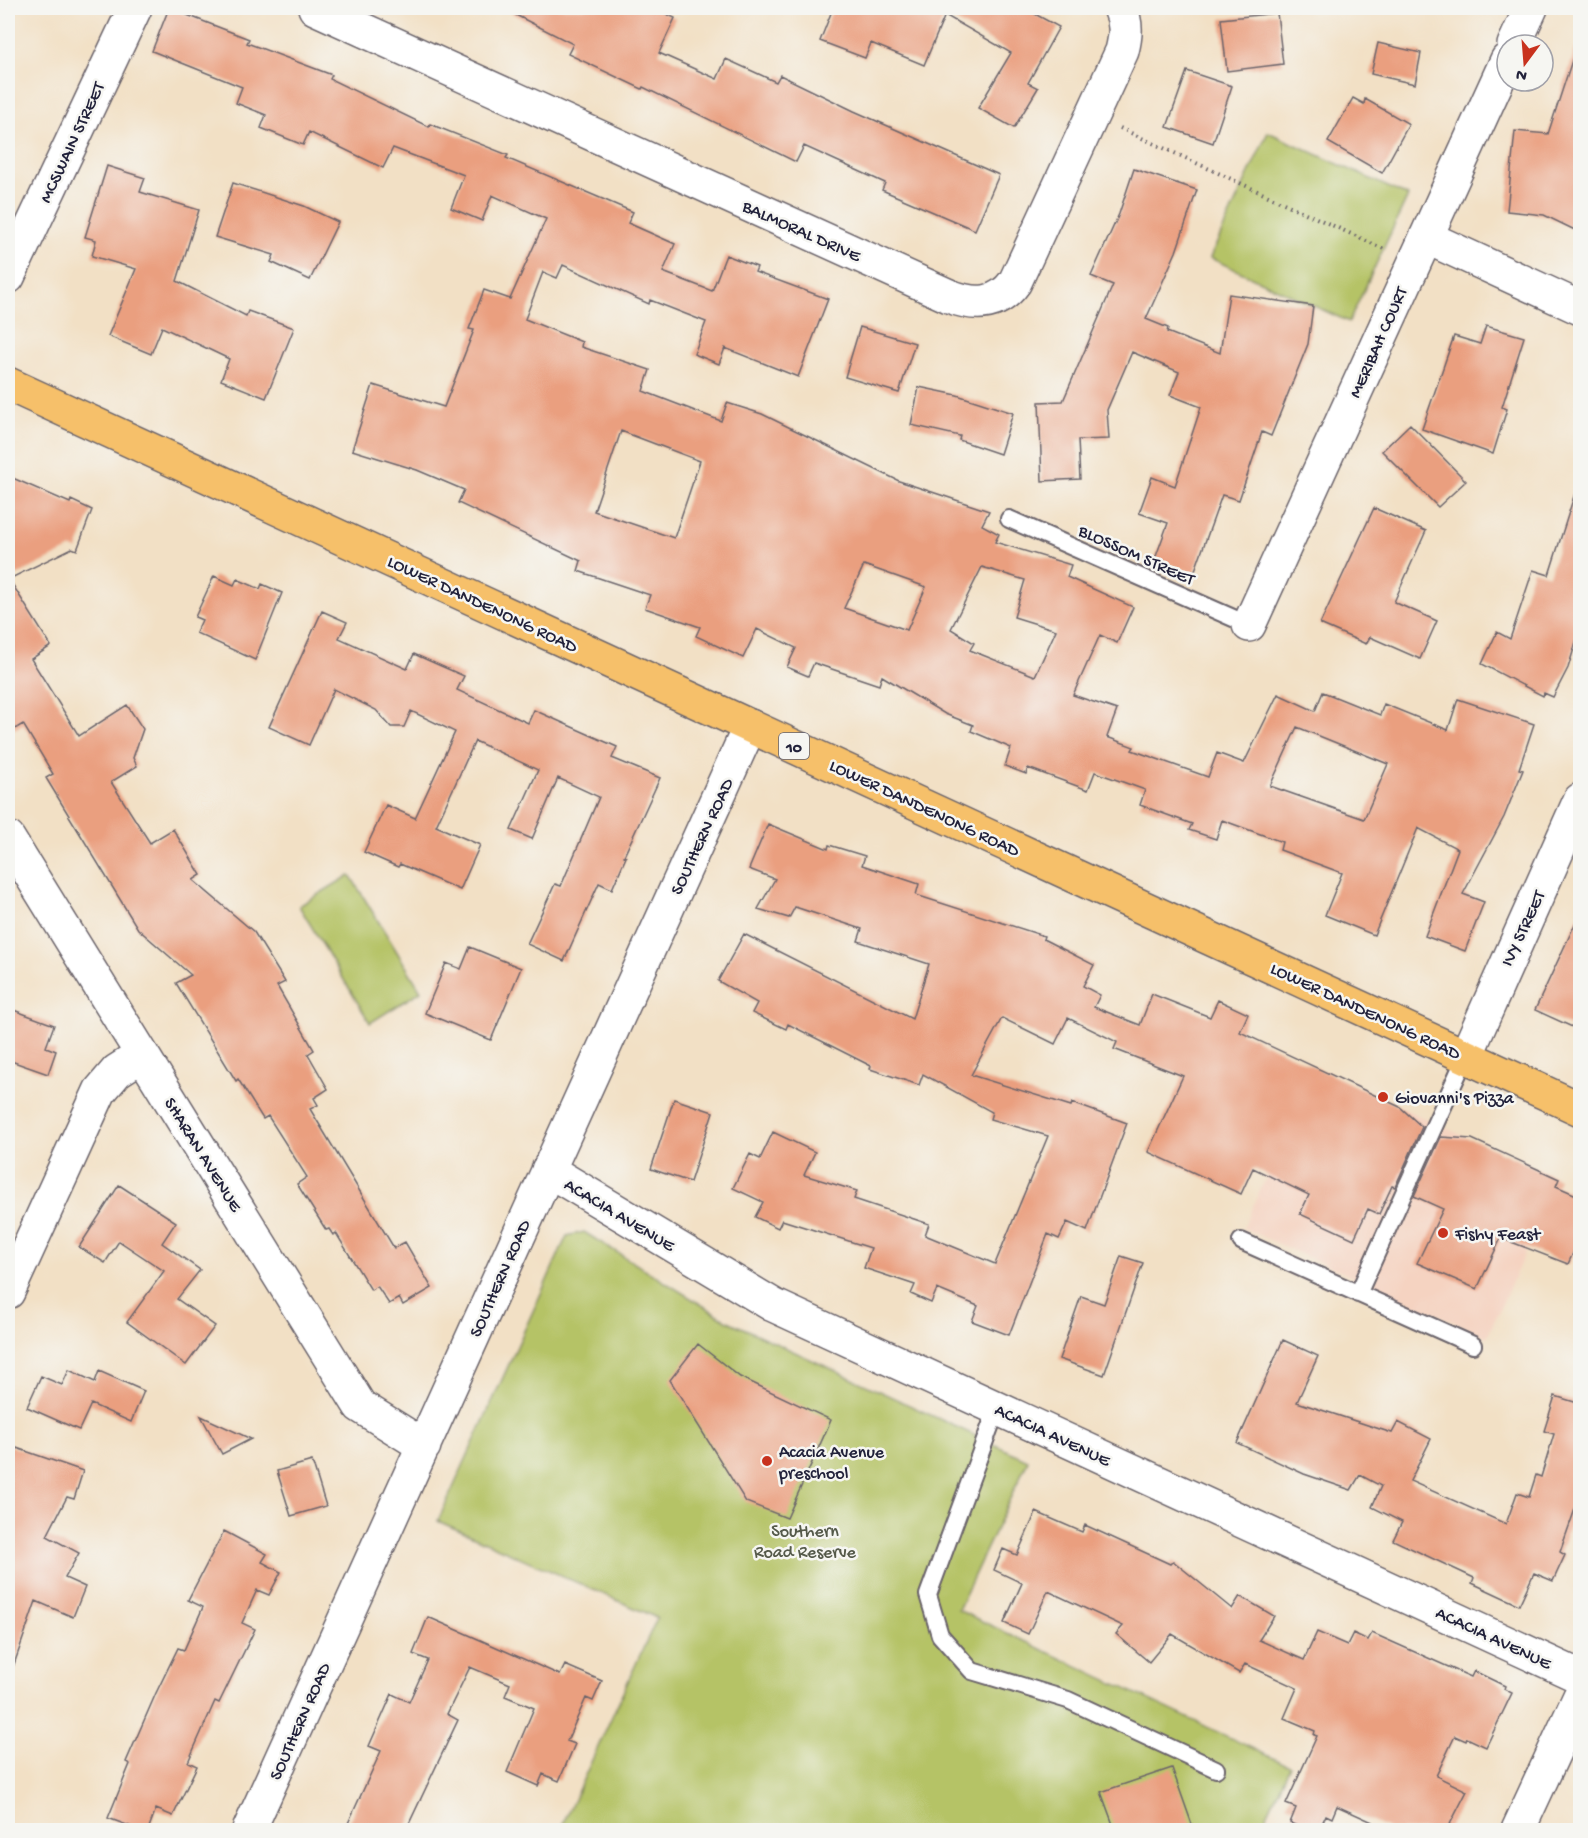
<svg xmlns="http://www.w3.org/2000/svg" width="1588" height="1838" viewBox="0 0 1588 1838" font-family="'Gochi Hand',sans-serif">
<rect width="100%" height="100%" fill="#f6f6f2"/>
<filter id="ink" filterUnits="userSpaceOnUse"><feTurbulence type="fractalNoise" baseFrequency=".0167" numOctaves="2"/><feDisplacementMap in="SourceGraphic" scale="12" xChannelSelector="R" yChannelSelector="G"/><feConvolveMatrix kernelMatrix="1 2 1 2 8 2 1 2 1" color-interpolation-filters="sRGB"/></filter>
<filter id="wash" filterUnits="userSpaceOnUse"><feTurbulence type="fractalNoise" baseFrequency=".008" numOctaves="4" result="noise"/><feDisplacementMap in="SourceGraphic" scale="24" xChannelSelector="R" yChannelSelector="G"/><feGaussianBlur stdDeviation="1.35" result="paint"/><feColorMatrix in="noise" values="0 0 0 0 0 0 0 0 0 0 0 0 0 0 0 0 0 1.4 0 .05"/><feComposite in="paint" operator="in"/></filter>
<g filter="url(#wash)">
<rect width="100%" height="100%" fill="#f2e0c5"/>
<path fill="#f5d3c1" d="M 1316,1068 L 1558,1180 L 1487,1337 L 1243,1228 Z"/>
<path fill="#b5c366" stroke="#6c7250" stroke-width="1.5" d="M 1268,132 L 1408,196 L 1349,322 L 1210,258 Z
M 350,875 L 421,991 L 370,1023 L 299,906 Z
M 584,1232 L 728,1321 L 1028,1460 L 958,1610 L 1290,1766 L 1260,1830 L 560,1830 L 657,1618 L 438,1521 L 567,1236 Z"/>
<g id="blocks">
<path fill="#ea9f7f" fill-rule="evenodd" d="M 169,8 L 249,39 L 247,43 L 332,75 L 330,79 L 429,127 L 430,124 L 508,155 L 506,158 L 633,212 L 628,223 L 675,244 L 663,272 L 712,291 L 726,255 L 757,267 L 755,272 L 828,299 L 798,377 L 725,348 L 719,364 L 694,354 L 706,322 L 650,300 L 649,304 L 563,265 L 557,278 L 543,272 L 525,319 L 582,342 L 581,347 L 650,370 L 643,391 L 721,421 L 727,403 L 762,414 L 899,481 L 989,511 L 982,525 L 999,534 L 995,542 L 1071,565 L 1067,577 L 1133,607 L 1117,643 L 1100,635 L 1073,695 L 1117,710 L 1107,737 L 1134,747 L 1132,750 L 1208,777 L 1217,753 L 1244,763 L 1278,694 L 1315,711 L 1323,692 L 1380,715 L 1384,704 L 1448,730 L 1458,699 L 1534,724 L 1519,769 L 1523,770 L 1504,817 L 1463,894 L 1484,902 L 1465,951 L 1425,936 L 1458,849 L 1418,828 L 1374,935 L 1325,915 L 1342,873 L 1280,850 L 1282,842 L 1222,820 L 1216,839 L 1189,830 L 1192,824 L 1140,805 L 1145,790 L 1095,772 L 1088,790 L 1028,768 L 1026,774 L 1005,766 L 1011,748 L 971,731 L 973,725 L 945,714 L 882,676 L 879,685 L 814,663 L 808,676 L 787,667 L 796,648 L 757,629 L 743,658 L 696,636 L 700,627 L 645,608 L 650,595 L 578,571 L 581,561 L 458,503 L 464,490 L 417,470 L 352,450 L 373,385 L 444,407 L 474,330 L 469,329 L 484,290 L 510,299 L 546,219 L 492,195 L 482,221 L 451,208 L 464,175 L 393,148 L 383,168 L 309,132 L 303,145 L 261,128 L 266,115 L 236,103 L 242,87 L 152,51 ZM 621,431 L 700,461 L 674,538 L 594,511 ZM 864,565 L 926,587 L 907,630 L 844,608 ZM 982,567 L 1025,580 L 1014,617 L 1056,630 L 1035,676 L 970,650 L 974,643 L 951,629 ZM 1297,727 L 1388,764 L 1364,819 L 1270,786 Z
M 502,8 L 653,8 L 675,18 L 659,53 L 717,79 L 726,59 L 776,82 L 780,75 L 854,111 L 999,175 L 975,230 L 882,190 L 885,183 L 804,146 L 796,162 L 643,87 L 642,89 L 568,54 L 573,44 Z
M 833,8 L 1024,8 L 1059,27 L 1028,83 L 1038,88 L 1014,128 L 978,108 L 1011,53 L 945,15 L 924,65 L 871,43 L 865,58 L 820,41 Z
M 1277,13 L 1283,64 L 1227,71 L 1221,19 Z
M 1378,43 L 1421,53 L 1415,84 L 1371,74 Z
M 1576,48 L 1581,49 L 1581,233 L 1544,215 L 1507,211 L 1515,131 L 1548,134 Z
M 1187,71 L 1232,86 L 1213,143 L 1167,127 Z
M 1353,98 L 1364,104 L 1365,99 L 1409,124 L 1382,173 L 1328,142 Z
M 107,166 L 145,178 L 140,192 L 199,210 L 177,281 L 246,316 L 248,311 L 294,328 L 266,398 L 221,380 L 229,359 L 162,327 L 151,354 L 108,336 L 136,269 L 92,256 L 96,240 L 85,237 Z
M 1134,169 L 1197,190 L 1176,252 L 1146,319 L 1168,328 L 1167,332 L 1220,353 L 1229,294 L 1313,306 L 1308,344 L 1271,436 L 1262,432 L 1239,500 L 1222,495 L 1194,573 L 1155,559 L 1168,523 L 1139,513 L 1152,477 L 1175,486 L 1201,407 L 1170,395 L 1179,372 L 1132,352 L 1107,410 L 1109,439 L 1078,440 L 1080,479 L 1042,481 L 1039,402 L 1063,401 L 1113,285 L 1091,276 L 1119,214 Z
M 233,183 L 304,206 L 338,222 L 310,280 L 271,262 L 274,255 L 215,237 Z
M 1486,326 L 1524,337 L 1502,407 L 1507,409 L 1493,454 L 1422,429 L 1454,336 L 1480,344 Z
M 860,327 L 915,343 L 899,393 L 845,377 Z
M 919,387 L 957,395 L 1013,413 L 1000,454 L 959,440 L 960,436 L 911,425 Z
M 1410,424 L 1466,481 L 1438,507 L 1382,451 Z
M 8,476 L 70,503 L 71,500 L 92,510 L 77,550 L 72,548 L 9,579 L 51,646 L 31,659 L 79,736 L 127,705 L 143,729 L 133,758 L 137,766 L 111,782 L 150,843 L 173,829 L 201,875 L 193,880 L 254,932 L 285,982 L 277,986 L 314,1050 L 308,1054 L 328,1089 L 314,1098 L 318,1105 L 310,1109 L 394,1248 L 405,1242 L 432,1288 L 403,1305 L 399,1298 L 389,1304 L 377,1286 L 371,1290 L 336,1233 L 333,1235 L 329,1229 L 326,1230 L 297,1184 L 307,1177 L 268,1116 L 263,1119 L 238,1079 L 236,1081 L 176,983 L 191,975 L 138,929 L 46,778 L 53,774 L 23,724 L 15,729 L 8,717 Z
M 1575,493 L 1581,494 L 1581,626 L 1568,668 L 1553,697 L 1544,693 L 1543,696 L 1482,664 L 1497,632 L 1510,639 L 1533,570 L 1549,575 Z
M 1374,508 L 1426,531 L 1394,602 L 1437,621 L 1420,659 L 1370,637 L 1366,644 L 1320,624 Z
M 214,576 L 234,585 L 237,579 L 260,589 L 262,584 L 282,593 L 255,660 L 196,633 L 202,620 L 195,617 Z
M 322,611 L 347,622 L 339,638 L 407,669 L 414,654 L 441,666 L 464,676 L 457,690 L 528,723 L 534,710 L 617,747 L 612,758 L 660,778 L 624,856 L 626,857 L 612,889 L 599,883 L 564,961 L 527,944 L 555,884 L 561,886 L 599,797 L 558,778 L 532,839 L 511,830 L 538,770 L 475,741 L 436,826 L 480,845 L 460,890 L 400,864 L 398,867 L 364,852 L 386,805 L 415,818 L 455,732 L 411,711 L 404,727 L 391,727 L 376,710 L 334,689 L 309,745 L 269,727 Z
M 768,824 L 828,849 L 829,845 L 865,856 L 862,865 L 919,884 L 916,895 L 1044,936 L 1043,939 L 1094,965 L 1083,986 L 1100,995 L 1094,1007 L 1140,1025 L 1152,994 L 1210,1017 L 1218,1000 L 1248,1014 L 1240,1032 L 1400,1107 L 1422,1127 L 1395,1187 L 1392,1186 L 1379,1214 L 1368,1209 L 1354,1239 L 1300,1214 L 1309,1195 L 1253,1168 L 1241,1194 L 1148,1152 L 1183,1076 L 1114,1049 L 1117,1042 L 1068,1018 L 1055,1044 L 1002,1018 L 971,1075 L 1071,1106 L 1072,1103 L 1127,1123 L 1087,1231 L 1067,1222 L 1059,1239 L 1048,1234 L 1009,1335 L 972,1321 L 978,1306 L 937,1289 L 931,1303 L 911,1294 L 915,1285 L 864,1268 L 871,1248 L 782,1220 L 778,1228 L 755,1217 L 763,1202 L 733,1188 L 750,1154 L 760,1159 L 773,1132 L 815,1152 L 804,1175 L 857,1191 L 854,1199 L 929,1224 L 925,1235 L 995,1264 L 1048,1136 L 990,1119 L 992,1112 L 923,1074 L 919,1085 L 870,1069 L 871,1066 L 788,1024 L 786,1029 L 752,1013 L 757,1003 L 718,981 L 744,934 L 912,1019 L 929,964 L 858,941 L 862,929 L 795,907 L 789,918 L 758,909 L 775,879 L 749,869 Z
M 1581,911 L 1581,1031 L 1535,1010 Z
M 470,947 L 521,968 L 491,1040 L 425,1013 L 446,963 L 461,969 Z
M 8,1008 L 54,1025 L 46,1047 L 56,1051 L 48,1074 L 8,1060 Z
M 674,1099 L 713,1112 L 690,1182 L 651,1169 Z
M 1441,1137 L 1472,1139 L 1559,1179 L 1556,1186 L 1581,1197 L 1581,1254 L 1574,1251 L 1568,1264 L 1501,1238 L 1477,1289 L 1417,1263 L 1443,1209 L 1414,1196 Z
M 119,1185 L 176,1222 L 162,1243 L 200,1270 L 177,1299 L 215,1326 L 186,1365 L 127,1322 L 164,1271 L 119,1241 L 105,1263 L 79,1247 Z
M 1121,1256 L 1143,1263 L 1104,1375 L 1059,1359 L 1081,1296 L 1104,1304 Z
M 1283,1340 L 1318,1356 L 1297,1402 L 1392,1433 L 1398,1422 L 1431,1439 L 1410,1481 L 1506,1524 L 1517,1493 L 1529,1497 L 1536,1475 L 1541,1477 L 1554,1434 L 1544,1431 L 1555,1396 L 1581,1404 L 1581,1492 L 1560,1552 L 1565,1555 L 1553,1581 L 1534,1573 L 1519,1605 L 1472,1583 L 1474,1578 L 1393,1540 L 1402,1522 L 1372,1507 L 1381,1486 L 1360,1475 L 1351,1490 L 1304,1474 L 1237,1443 Z
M 698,1344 L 740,1377 L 831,1420 L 787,1518 L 746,1502 L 670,1380 Z
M 69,1370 L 95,1382 L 99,1371 L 144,1391 L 131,1422 L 91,1404 L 79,1430 L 27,1407 L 41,1376 L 62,1385 Z
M 201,1416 L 251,1439 L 222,1454 Z
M 8,1445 L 83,1471 L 74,1499 L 67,1497 L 47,1536 L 79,1553 L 65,1578 L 85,1587 L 73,1617 L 36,1601 L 11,1673 L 8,1673 Z
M 312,1461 L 326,1506 L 291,1516 L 277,1471 Z
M 1036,1512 L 1082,1532 L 1085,1525 L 1170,1564 L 1173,1561 L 1232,1609 L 1240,1596 L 1274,1616 L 1259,1640 L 1304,1660 L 1317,1632 L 1347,1645 L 1353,1633 L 1368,1640 L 1372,1633 L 1471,1677 L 1474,1671 L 1505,1686 L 1504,1689 L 1512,1693 L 1486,1747 L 1467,1738 L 1466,1741 L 1455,1736 L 1436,1776 L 1467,1791 L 1447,1830 L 1390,1830 L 1337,1806 L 1332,1818 L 1326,1815 L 1319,1830 L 1307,1830 L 1290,1823 L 1296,1808 L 1286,1804 L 1317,1736 L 1314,1735 L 1315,1731 L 1284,1718 L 1297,1688 L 1245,1664 L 1239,1673 L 1172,1634 L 1149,1662 L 1116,1634 L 1123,1626 L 1048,1591 L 1028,1634 L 1004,1623 L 1022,1583 L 994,1570 L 1003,1549 L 1017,1555 Z
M 224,1531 L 267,1554 L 262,1562 L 281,1572 L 269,1595 L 257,1590 L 242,1623 L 255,1629 L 219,1703 L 215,1701 L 188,1762 L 197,1766 L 173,1816 L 156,1809 L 148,1830 L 140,1830 L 108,1818 L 130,1764 L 126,1762 L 156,1693 L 178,1648 L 184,1650 L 203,1607 L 188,1600 Z
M 428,1617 L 560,1675 L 565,1665 L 602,1681 L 593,1701 L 586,1698 L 567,1741 L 575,1744 L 559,1781 L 543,1774 L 538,1786 L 507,1772 L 534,1708 L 505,1696 L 510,1684 L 470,1667 L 447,1714 L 458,1720 L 406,1830 L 345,1830 L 381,1751 L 369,1746 L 392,1694 L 409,1702 L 428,1660 L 413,1654 Z
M 1172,1768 L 1194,1830 L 1115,1830 L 1101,1792 Z"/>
</g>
</g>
<g filter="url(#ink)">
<use href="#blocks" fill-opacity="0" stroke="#6b646b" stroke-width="1.5"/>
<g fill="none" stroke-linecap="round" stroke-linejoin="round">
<defs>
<path id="lane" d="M 1009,519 L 1249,625
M 1241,1241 L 1473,1345
M 1358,1294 L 1466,1056
M 997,1408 L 928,1595 L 940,1635 L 972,1671 L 1068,1700 L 1216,1769"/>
<path id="street" d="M 315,8 L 949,296 C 975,306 998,306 1015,282 L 1122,51 C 1126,35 1127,23 1120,8
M 1514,45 L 1531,8
M 1426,237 L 1580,308
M 8,277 L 135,8
M 1249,625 L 1507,60
M 8,838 L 360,1406 L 424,1446
M 1466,1056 L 1580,800
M 548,1170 L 773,1305 L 1572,1673
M 8,1292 L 100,1091 L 117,1071 L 142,1055
M 249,1830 L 750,726
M 1518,1830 L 1580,1696"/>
<path id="highway" d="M 8,384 L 1580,1109"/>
</defs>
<use href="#lane" stroke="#6b646b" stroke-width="20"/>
<use href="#street" stroke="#6b646b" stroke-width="36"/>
<use href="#highway" stroke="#6b646b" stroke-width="36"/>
<path stroke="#6b646b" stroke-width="4" stroke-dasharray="1.5 4.5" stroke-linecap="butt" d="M 1120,128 L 1386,250"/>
<use href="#lane" stroke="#fff" stroke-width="16"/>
<use href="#street" stroke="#fff" stroke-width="33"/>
<use href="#highway" stroke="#f6c06b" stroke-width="33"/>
</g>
</g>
<g fill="#c8321e" stroke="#f6f6f2" stroke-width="2">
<circle cx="1383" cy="1097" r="6"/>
<circle cx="1443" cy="1233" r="6"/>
<circle cx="767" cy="1461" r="6"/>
</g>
<g text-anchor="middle" stroke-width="5" stroke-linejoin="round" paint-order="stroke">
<rect fill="#f6f6f2" stroke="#626272" stroke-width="1.5" x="779" y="733" width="30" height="26" rx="4.5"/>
<g font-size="16" font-weight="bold" fill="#22223b">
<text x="794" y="752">10</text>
</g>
<g font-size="18" fill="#22223b" stroke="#f6f6f2">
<text transform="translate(71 142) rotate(-65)" y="6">MCSWAIN STREET</text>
<text transform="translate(802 230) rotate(24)" y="6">BALMORAL DRIVE</text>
<text transform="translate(1377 342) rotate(-66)" y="6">MERIBAH COURT</text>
<text transform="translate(1137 554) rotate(24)" y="6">BLOSSOM STREET</text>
<text transform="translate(483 603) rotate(25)" y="6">LOWER DANDENONG ROAD</text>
<text transform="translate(925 807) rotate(25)" y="6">LOWER DANDENONG ROAD</text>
<text transform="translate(701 836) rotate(-65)" y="6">SOUTHERN ROAD</text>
<text transform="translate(1522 928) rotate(-65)" y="6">IVY STREET</text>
<text transform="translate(1366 1010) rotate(25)" y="6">LOWER DANDENONG ROAD</text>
<text transform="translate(204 1154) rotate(58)" y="6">SHARAN AVENUE</text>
<text transform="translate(620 1214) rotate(31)" y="6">ACACIA AVENUE</text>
<text transform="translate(499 1278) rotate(-66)" y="6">SOUTHERN ROAD</text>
<text transform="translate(1053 1434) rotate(25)" y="6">ACACIA AVENUE</text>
<text transform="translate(1494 1637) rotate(25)" y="6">ACACIA AVENUE</text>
<text transform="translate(299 1721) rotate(-66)" y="6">SOUTHERN ROAD</text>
</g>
<g font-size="18" fill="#22223b" stroke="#f6f6f2" text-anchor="start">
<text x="1395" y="1103">Giovanni's Pizza</text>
<text x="1455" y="1239">Fishy Feast</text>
<text x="779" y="1457">Acacia Avenue<tspan x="779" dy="21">preschool</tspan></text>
</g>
<g font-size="18" fill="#555a4a" stroke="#f6f6f2">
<text x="805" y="1536">Southern<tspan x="805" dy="21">Road Reserve</tspan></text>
</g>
</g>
<rect width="1588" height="1838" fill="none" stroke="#f6f6f2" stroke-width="30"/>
<g transform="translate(1525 63) rotate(196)"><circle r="28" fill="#f6f6f2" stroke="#a1a1a9" stroke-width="1.5"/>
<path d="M0-4.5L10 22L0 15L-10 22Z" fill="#c8321e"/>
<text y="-9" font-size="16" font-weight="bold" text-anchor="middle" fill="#22223b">N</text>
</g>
</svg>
